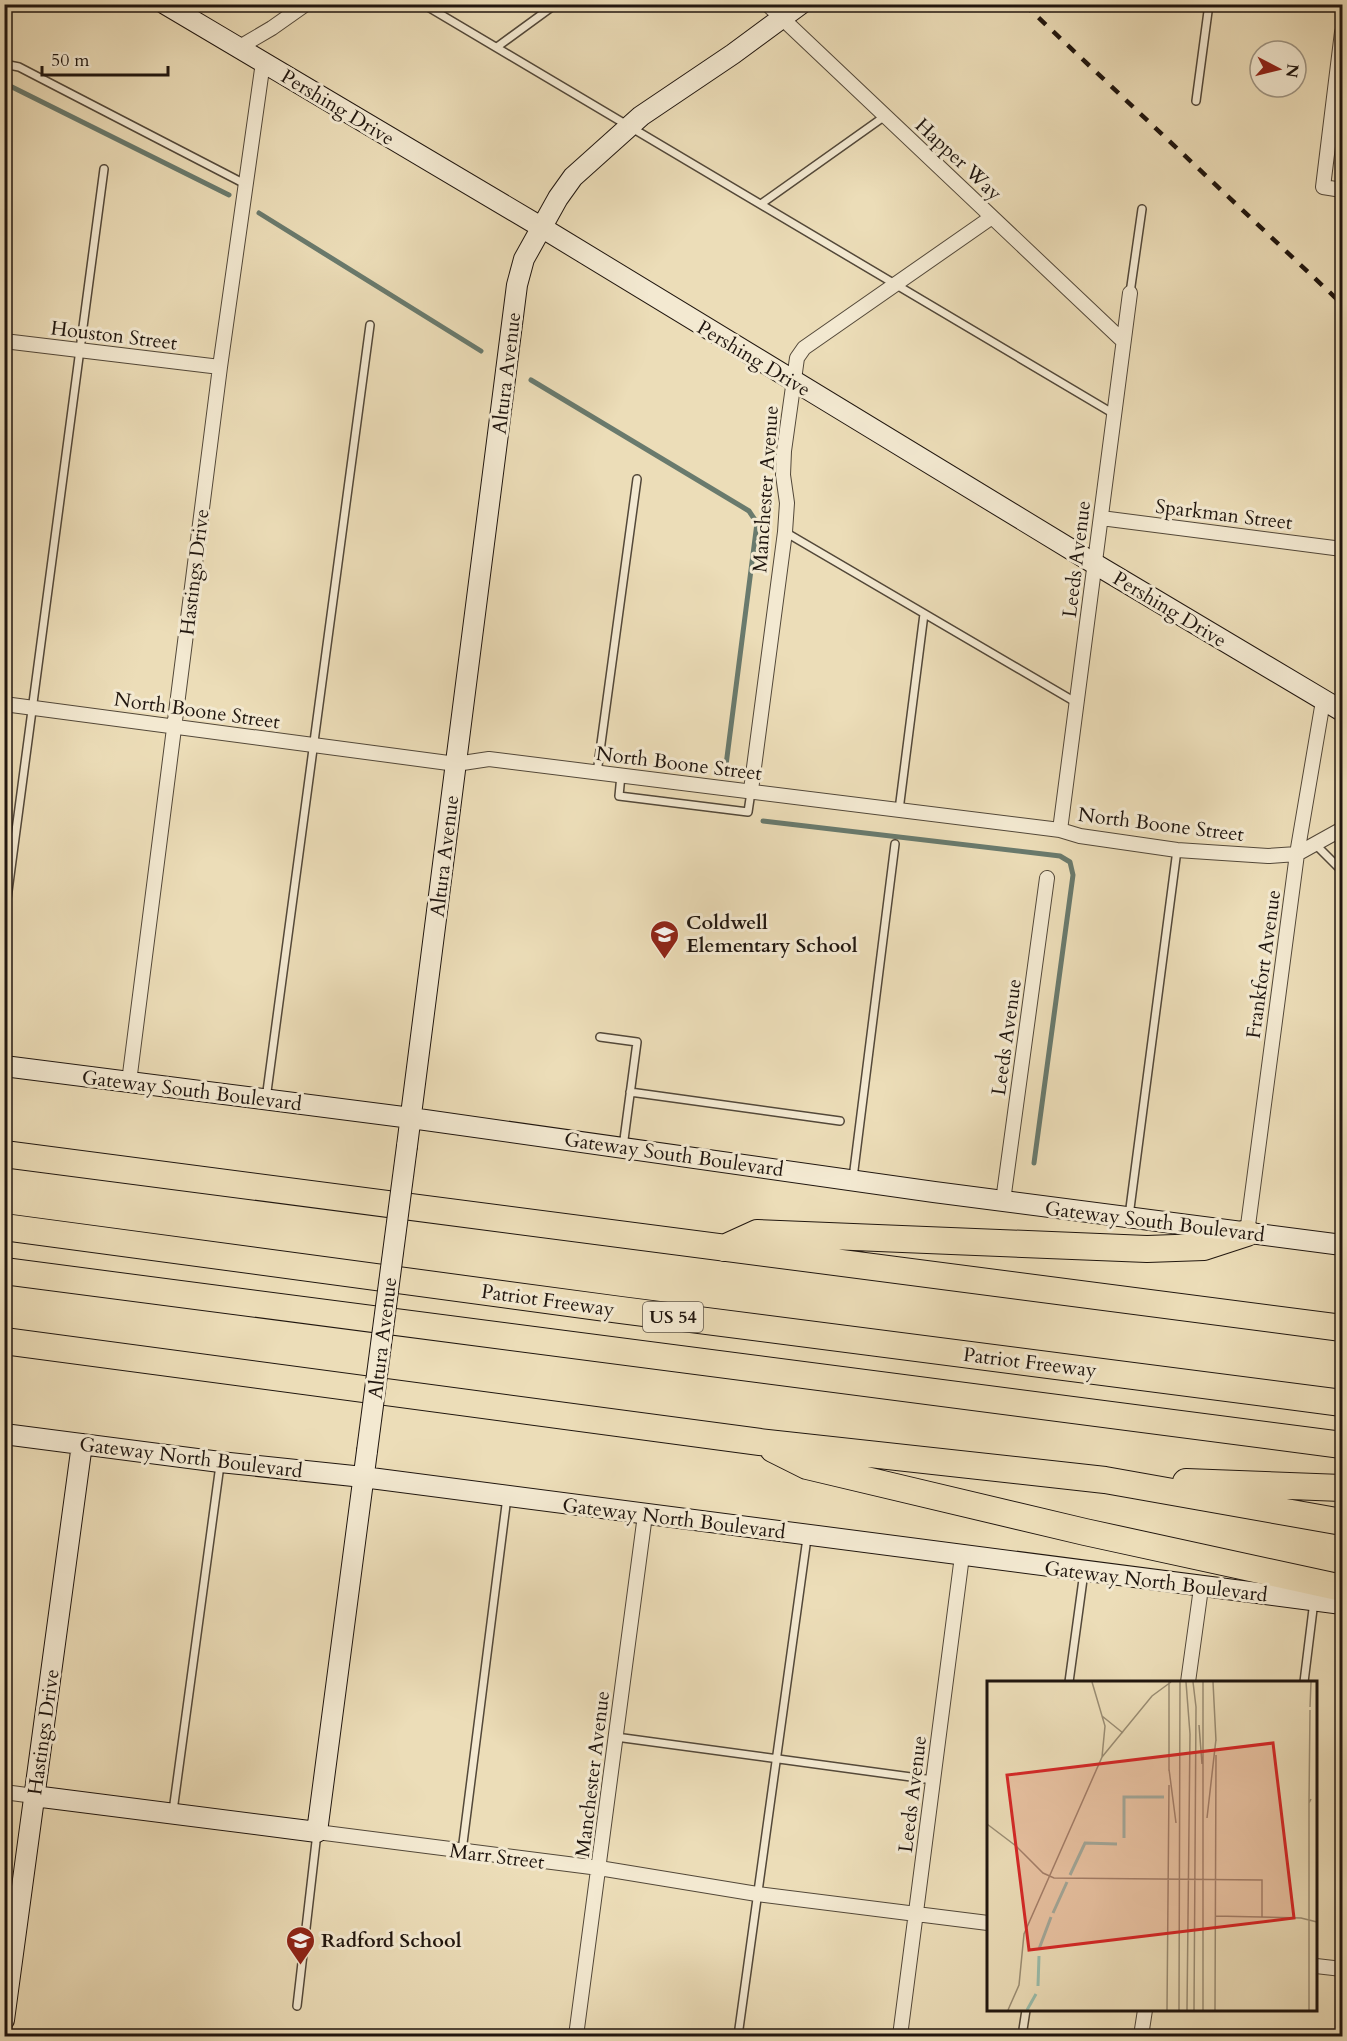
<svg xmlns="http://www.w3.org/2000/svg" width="1347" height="2041" viewBox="0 0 1347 2041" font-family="Cardo,serif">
<rect width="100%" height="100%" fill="#ecddb8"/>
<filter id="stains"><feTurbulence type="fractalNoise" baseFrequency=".00333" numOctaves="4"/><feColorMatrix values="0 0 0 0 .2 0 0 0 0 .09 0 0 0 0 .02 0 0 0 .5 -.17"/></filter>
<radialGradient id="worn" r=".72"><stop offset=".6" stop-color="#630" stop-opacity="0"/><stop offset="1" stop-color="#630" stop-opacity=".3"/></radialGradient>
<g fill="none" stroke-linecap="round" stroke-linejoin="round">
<path stroke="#697a6d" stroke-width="5" d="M 4,83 L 229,195
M 259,213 L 481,351
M 531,380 L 749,511 L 757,523 L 726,765
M 763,821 L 1060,856 L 1070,862 L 1073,875 L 1034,1163"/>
<defs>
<path id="lane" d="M 423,4 L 1114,414
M 497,47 L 556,4
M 4,64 L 19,67 L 245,184
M 1196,101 L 1209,4
M 761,204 L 885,116
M 1130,293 L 1142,209
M 785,532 L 1077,703
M 597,773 L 637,479
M 621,775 L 619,796 L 748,812 L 751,792
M 899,810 L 924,614
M 1315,844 L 1342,871
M 4,921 L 104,169
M 600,1037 L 637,1042 L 623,1147
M 630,1092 L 840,1121
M 266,1099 L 370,325
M 853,1178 L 895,844
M 1129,1216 L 1177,850
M 1069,1682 L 1084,1572
M 1304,1682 L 1314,1601
M 616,1737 L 933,1780
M 173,1811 L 220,1465
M 462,1851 L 507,1497
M 297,2006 L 317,1833
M 738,2036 L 807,1538
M 1022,2036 L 1026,2010"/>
<path id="street" d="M 767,4 L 1123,341
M 1342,32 L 1323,187 L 1342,190
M 238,48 L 272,28 L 306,4
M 4,341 L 220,367
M 1101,518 L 1342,549
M 4,704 L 456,764 L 489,759 L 1060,830 L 1080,836 L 1177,850 L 1268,856 L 1297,854 L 1342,829
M 751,790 L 785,532 L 787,503 L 783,475 L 784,451 L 797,358 L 804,348 L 992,217
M 1060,830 L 1130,293
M 129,1082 L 220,367 L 263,62
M 1003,1201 L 1047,878
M 1247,1233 L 1297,854 L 1323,701
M 1188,1682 L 1201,1588
M 4,1792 L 34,1796
M 317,1832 L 599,1868 L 757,1894 L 988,1923
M 1316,1966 L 1342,1969
M 576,2036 L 645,1515
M 900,2036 L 962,1556
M 1141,2036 L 1145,2010"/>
<path id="secondary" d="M 165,4 L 541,227 L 1095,564 L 1342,711
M 4,1066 L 411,1118 L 934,1192 L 1342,1245
M 407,1146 L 517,285 L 524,259 L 558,198 L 573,177 L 641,116 L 733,54 L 801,4
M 4,1434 L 220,1462 L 363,1477 L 1342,1604
M 34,1796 L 317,1832 L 367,1451
M 4,2020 L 82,1444"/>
<path id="highway" d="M 4,1154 L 1342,1328
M 4,1227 L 621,1310 L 1342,1403
M 724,1248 L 757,1233 L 1147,1249 L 1204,1247 L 1247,1233
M 4,1271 L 1342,1445
M 4,1341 L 760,1442 L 1105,1480 L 1342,1522
M 773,1449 L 807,1466 L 1085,1532 L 1342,1588
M 1186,1482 L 1342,1488"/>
</defs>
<use href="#lane" stroke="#534839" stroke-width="10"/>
<use href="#street" stroke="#534839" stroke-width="16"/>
<use href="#secondary" stroke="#20160f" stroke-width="22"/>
<use href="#highway" stroke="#20160f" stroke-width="28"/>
<use href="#lane" stroke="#f3e9d1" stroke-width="7"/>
<use href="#street" stroke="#f3e9d1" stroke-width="14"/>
<use href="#secondary" stroke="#f3e9d1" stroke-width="20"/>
<use href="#highway" stroke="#ecddb8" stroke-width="26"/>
<path stroke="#20160f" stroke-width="4.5" stroke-dasharray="10 10" stroke-linecap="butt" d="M 1024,4 L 1342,304"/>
<defs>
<path id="secondary-bridge" d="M 367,1451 L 407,1146"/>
</defs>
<use href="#secondary-bridge" stroke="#20160f" stroke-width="22" stroke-linecap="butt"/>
<use href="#secondary-bridge" stroke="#f3e9d1" stroke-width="20"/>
</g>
<defs>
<symbol id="school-pin" viewBox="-11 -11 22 30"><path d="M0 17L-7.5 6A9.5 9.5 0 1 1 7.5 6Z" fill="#8f2418" stroke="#f3e9d1"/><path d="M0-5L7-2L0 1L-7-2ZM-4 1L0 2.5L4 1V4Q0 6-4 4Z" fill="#fff"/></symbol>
</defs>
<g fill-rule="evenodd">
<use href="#school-pin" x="648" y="918" width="33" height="45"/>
<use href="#school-pin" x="284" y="1924" width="33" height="45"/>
</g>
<g text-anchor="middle" stroke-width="6" stroke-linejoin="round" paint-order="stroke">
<rect fill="#f3e9d1" stroke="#5f5549" stroke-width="1.5" x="643" y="1302" width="60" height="30" rx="4.5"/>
<g font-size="18" font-weight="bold" fill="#20160f">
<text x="673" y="1323">US 54</text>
</g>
<g font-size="20" fill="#20160f" stroke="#f3e9d1">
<text transform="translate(338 107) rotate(31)" y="7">Pershing Drive</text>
<text transform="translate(959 159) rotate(43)" y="7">Happer Way</text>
<text transform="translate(114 335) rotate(7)" y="7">Houston Street</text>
<text transform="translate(754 358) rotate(31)" y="7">Pershing Drive</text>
<text transform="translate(506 373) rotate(-83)" y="7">Altura Avenue</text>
<text transform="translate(765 489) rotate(-86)" y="7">Manchester Avenue</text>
<text transform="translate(1224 514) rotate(7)" y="7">Sparkman Street</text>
<text transform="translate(1076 559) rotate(-83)" y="7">Leeds Avenue</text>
<text transform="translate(194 572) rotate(-83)" y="7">Hastings Drive</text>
<text transform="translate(1170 609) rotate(31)" y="7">Pershing Drive</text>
<text transform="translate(197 710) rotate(8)" y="7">North Boone Street</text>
<text transform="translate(679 763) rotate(7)" y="7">North Boone Street</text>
<text transform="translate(1161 824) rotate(7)" y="7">North Boone Street</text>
<text transform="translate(444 856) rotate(-83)" y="7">Altura Avenue</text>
<text transform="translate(1263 964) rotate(-82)" y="7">Frankfort Avenue</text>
<text transform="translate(1006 1037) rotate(-82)" y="7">Leeds Avenue</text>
<text transform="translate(192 1090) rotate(7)" y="7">Gateway South Boulevard</text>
<text transform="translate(674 1154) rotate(8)" y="7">Gateway South Boulevard</text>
<text transform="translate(1155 1221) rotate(7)" y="7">Gateway South Boulevard</text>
<text transform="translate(548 1300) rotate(8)" y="7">Patriot Freeway</text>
<text transform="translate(382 1338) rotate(-83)" y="7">Altura Avenue</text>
<text transform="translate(1030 1362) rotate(7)" y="7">Patriot Freeway</text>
<text transform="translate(191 1457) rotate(7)" y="7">Gateway North Boulevard</text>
<text transform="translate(674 1518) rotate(7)" y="7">Gateway North Boulevard</text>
<text transform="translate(1156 1581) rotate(7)" y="7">Gateway North Boulevard</text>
<text transform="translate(43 1732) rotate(-82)" y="7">Hastings Drive</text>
<text transform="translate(592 1774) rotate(-83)" y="7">Manchester Avenue</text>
<text transform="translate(912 1794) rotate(-83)" y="7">Leeds Avenue</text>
<text transform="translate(497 1856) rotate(7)" y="7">Marr Street</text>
</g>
<g font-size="20" font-weight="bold" fill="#20160f" stroke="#f3e9d1" text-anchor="start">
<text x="686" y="929">Coldwell<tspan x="686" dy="23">Elementary School</tspan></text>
<text x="321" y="1947">Radford School</text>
</g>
</g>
<g transform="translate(987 1681)">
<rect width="330" height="330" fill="#ecddb8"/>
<path fill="none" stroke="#99bcab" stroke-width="3" d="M 137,157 L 137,116 L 177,116M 83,194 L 98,162 L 130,163M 66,232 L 80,201M 52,268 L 64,236M 51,305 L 52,275M 40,329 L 49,313"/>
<path fill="none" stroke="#9a8d74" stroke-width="1.5" d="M 182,1 L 182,90M 199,1 L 203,53 L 200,329M 206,1 L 209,26 L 207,329M 216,1 L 216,329M 226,1 L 229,60M 323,26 L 324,1M 323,29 L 322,122 L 324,118M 115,35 L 136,52M 212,44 L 215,83M 115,76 L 165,15 L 184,1M 182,88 L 189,142M 220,137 L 229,58M 0,143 L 29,165 L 56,192 L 67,197 L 275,199 L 275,236M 228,235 L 314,237 L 330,241M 21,329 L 32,304 L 37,253 L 115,76 L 118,45 L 105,1M 180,329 L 182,104M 192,329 L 193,1M 228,329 L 229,74M 322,329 L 322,122"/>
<path fill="#d62828" fill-opacity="0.15" stroke="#d62828" stroke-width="3" d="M 286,62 L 307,237 L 42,269 L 20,94 Z"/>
<rect width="330" height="330" fill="none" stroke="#20160f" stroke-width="3"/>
</g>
<rect width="1347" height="2041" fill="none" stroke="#ecddb8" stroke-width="24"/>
<rect x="6" y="6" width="1335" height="2029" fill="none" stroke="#20160f" stroke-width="3"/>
<rect x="12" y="12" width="1323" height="2017" fill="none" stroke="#20160f" stroke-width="1.5"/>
<g transform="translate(1278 69) rotate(97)"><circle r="28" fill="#f3e9d1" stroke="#9f9583" stroke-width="1.5"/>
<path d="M0-4.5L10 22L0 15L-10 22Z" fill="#8f2418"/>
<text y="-9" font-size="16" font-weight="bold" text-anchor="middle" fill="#20160f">N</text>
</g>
<path d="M42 66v9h126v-9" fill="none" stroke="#20160f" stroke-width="3"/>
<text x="51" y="66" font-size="18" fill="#20160f" stroke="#f3e9d1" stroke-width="4.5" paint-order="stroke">50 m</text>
<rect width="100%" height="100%" filter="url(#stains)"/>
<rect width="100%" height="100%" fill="url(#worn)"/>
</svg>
